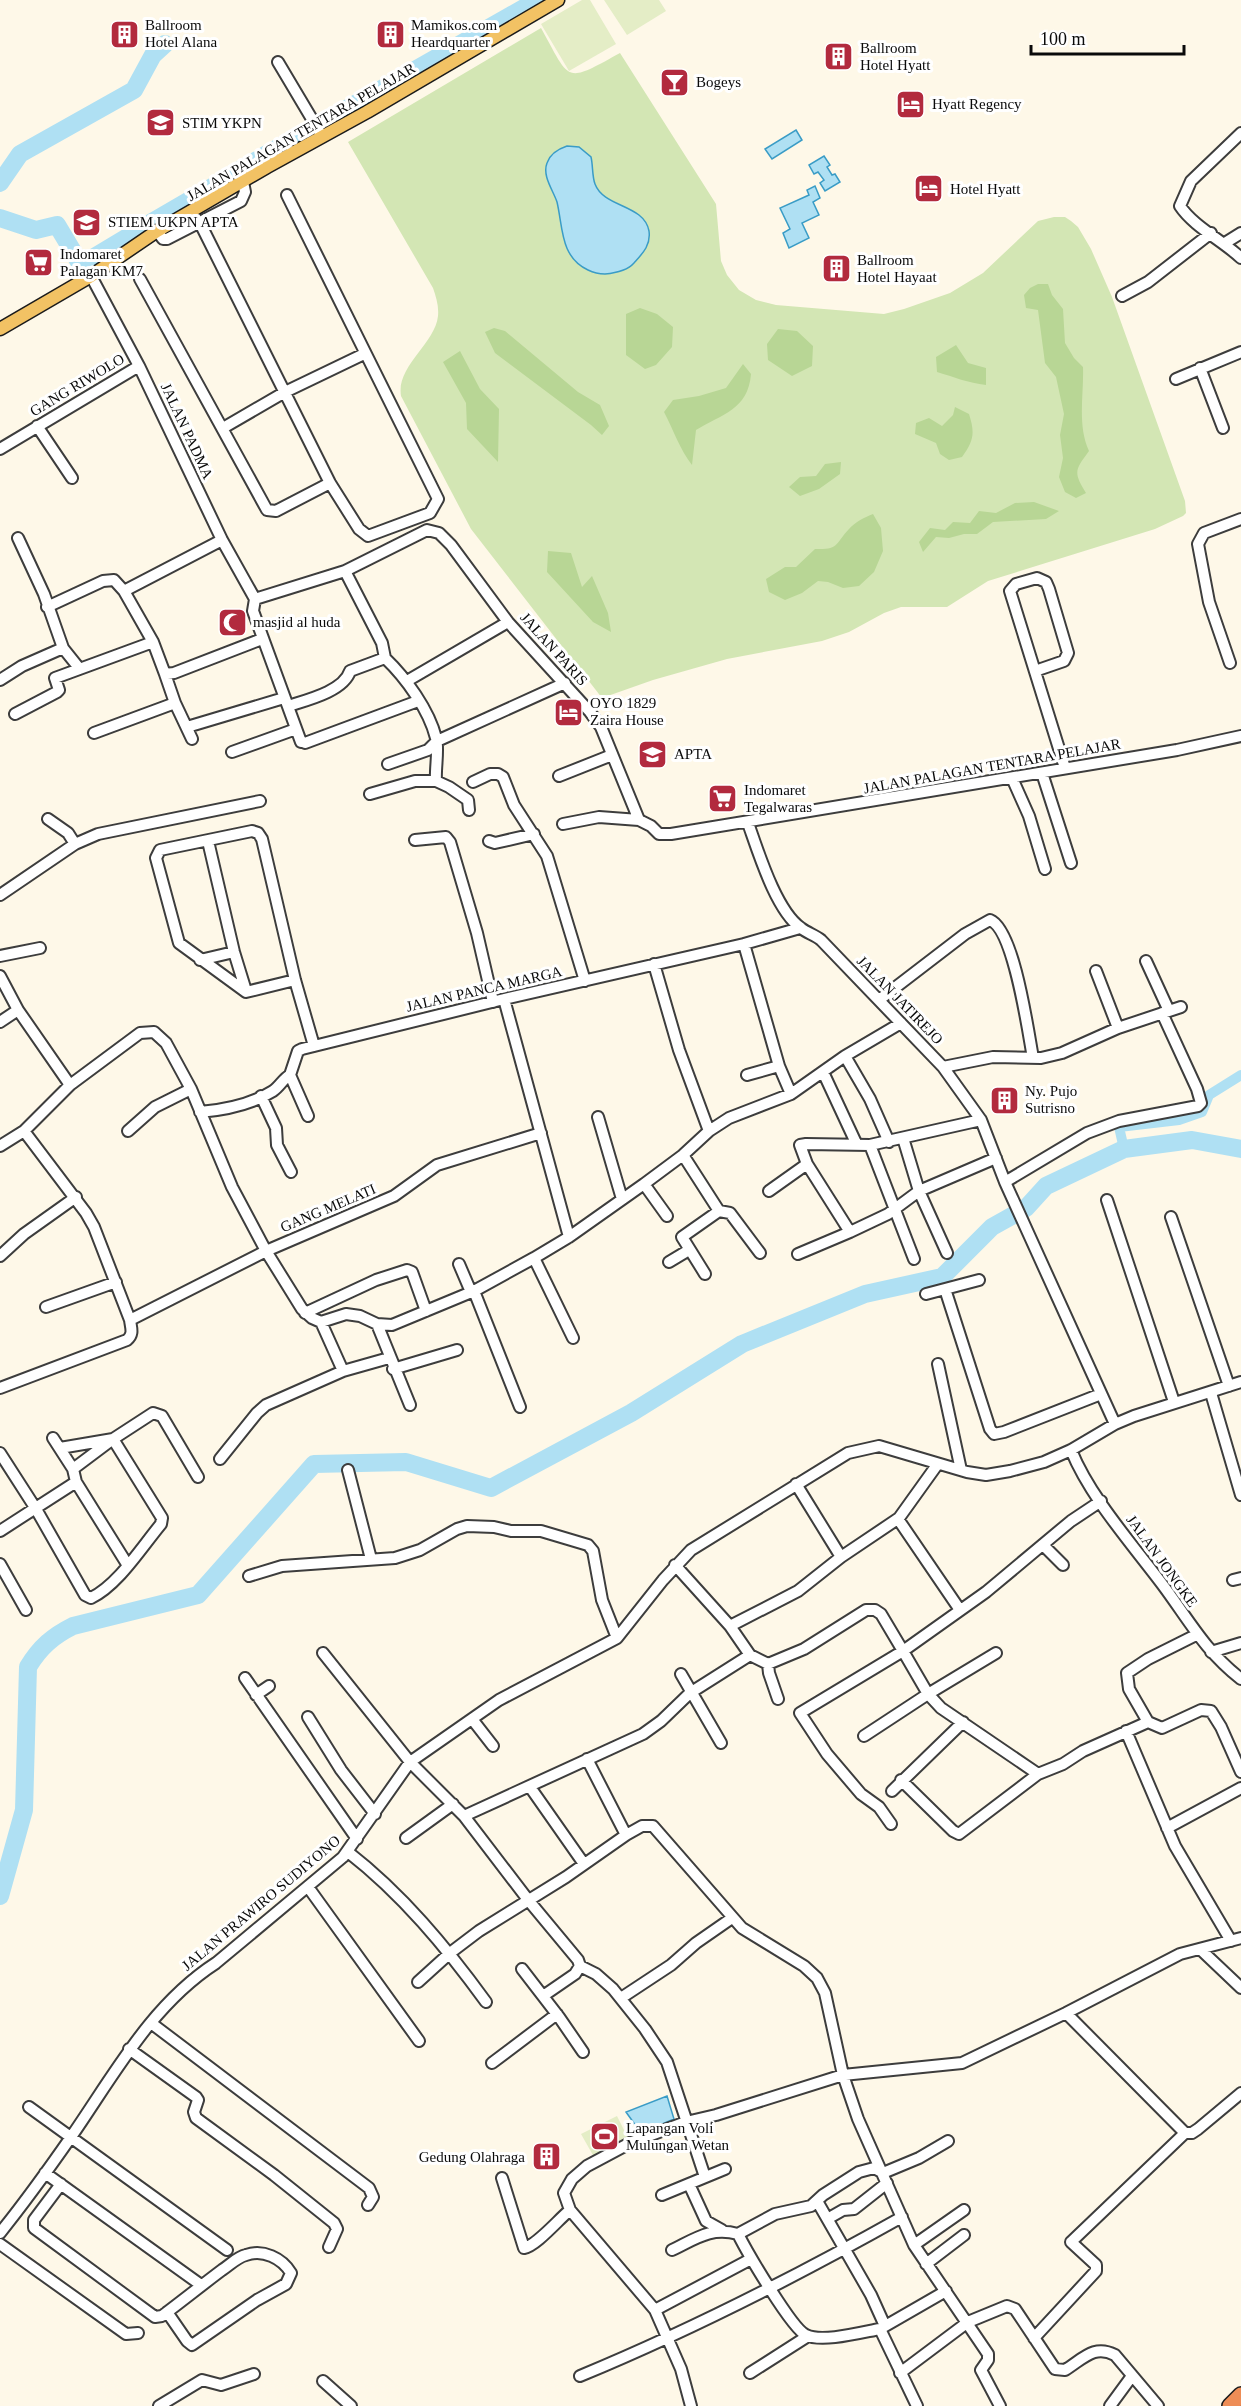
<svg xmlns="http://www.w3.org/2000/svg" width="1241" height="2406" viewBox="0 0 1241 2406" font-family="Georgia,serif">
<rect width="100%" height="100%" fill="#fef8e8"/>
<path fill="#d3e6b4" d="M 541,28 C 571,82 564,84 620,53 L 716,204 L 721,261 L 727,275 L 739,290 L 756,300 L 776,305 L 884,314 L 904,309 L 950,293 L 983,273 L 1038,221 L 1054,217 L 1065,217 L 1071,221 L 1078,227 L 1091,249 L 1112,297 L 1185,501 L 1186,513 L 1183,516 L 1155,529 L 988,581 L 947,607 L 901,607 L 884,613 L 849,632 L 822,641 L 727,659 L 653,680 L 602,698 L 471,529 L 401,396 C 396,366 435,344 438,316 C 439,306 436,297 433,288 L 348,142 Z"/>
<path fill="#b8d695" d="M 1038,284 L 1048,284 L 1052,295 L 1063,309 L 1065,343 L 1074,358 L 1083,367 C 1084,395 1077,425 1089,451 C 1075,470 1073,472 1086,493 L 1076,498 L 1065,492 L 1059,477 L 1063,458 L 1060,435 L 1064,414 L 1056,377 L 1045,363 L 1038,310 L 1026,308 L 1024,295 L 1030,288 Z
M 640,308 L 657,314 L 673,327 L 672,347 L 656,365 L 645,369 L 626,355 L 626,314 Z
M 494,328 L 505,331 L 578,392 L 600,405 L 609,426 L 602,435 L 591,425 L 495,353 L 485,332 Z
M 778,329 L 797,331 L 813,346 L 812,366 L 792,376 L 768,360 L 767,344 Z
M 956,345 L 968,363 L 986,368 L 986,385 C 968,383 954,377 937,372 L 936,357 Z
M 460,351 L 480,389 L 499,409 L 498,462 L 467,429 L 466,403 L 443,362 Z
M 743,364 L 751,374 C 748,410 722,414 696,430 L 692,465 C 680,450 673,429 664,412 L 673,400 L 699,396 L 726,388 Z
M 955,407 L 969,414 C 975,433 974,440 962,457 L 949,460 L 940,454 L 936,443 L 915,434 L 916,423 L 929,418 L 942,426 L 953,415 Z
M 841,462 L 840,474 L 819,489 L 800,496 L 789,487 L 800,477 L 816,476 L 825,464 Z
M 1034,502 L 1059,511 L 1046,519 L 993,522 L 977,534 L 964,534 L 949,538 L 936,537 L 923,552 L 919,542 L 930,528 L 945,530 L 953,522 L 970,523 L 979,511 L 996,513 L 1015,503 Z
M 873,514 L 881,528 L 883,551 L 874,572 L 859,586 L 843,588 L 828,582 L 818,581 L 802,593 L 785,600 L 769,592 L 766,579 L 785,567 L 796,567 L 815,549 C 839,550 835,544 849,529 C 855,522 865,517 873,514 Z
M 548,551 L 571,553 L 582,587 L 592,576 L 608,613 L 611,632 L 593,622 L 547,572 Z"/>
<path fill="#e4edc6" d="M 582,0 L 590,0 L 616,44 L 569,71 L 541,24 Z
M 604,0 L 659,0 L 666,11 L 627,35 Z
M 617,2116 L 629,2140 L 594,2157 L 581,2134 Z"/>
<path fill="#afe0f3" stroke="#3a9cc6" stroke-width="1.5" d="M 796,130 L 802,140 L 772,159 L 765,149 Z
M 567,146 L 579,147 L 591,157 C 593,165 592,176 595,184 C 604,208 644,204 649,231 C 651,245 643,253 634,263 C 627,271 616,273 605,274 C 598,274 594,273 588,270 C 560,257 563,227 557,202 C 553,190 542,176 547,163 C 550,154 558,149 567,146 Z
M 824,156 L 830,165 L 827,167 L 832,175 L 835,174 L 840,182 L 825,191 L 820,183 L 824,180 L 818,172 L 814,174 L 809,165 Z
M 815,186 L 820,198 L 813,202 L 819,215 L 802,223 L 809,238 L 789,248 L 783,233 L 790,229 L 780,208 L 809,195 L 807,190 Z
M 667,2096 L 674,2119 L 641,2133 L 626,2112 Z"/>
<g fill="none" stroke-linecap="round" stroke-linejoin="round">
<path stroke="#afe0f3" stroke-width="10" d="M 1124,1149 L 1119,1127 L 1179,1120 L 1202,1112 L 1209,1095 L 1241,1075"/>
<path stroke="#afe0f3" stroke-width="18" d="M 320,124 L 538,0
M 265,155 L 308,131
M 228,177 L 257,160
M 0,183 L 20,154 L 134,90 L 153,55 L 165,44
M 0,218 L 36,230 L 57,225 L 81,265 L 131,235
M 140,229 L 219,183
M 0,1896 L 24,1810 L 28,1667 C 40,1647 53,1636 73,1626 L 198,1595 L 314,1464 L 406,1462 L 491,1488 L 631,1413 L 742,1344 L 865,1294 L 942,1277 L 992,1227 L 1026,1208 L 1046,1186 L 1124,1149 L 1192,1140 L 1241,1149"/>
<defs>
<path id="minor" d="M 278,62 L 322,136
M 1241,133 L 1191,181 L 1180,206 C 1193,226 1223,241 1241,258
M 200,223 L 330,483 L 359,529 L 368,536 L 430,513 L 438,499 L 287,195
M 157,231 L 163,239 L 167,239 L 241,201 L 245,192 L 243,182
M 1225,243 L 1241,233
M 91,276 L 139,366 L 222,540 L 255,599
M 140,279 L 267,510 L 276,511 L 330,483
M 1122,296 L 1148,282 L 1211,233
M 1200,368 L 1223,428
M 1176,379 L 1241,352
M 37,426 L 72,478
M 223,428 L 285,392 L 364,354
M 0,449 L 139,366
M 18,538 L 44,594 L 63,648 L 79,668
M 124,591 L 222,540
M 255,599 L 345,571 L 427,530 L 439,533 L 451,545 L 508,622 L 590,712 L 601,727 L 639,820 L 651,826 L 659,834 L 671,834 L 1177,750 L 1241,736
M 255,599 L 253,611 L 301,742
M 47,607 L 103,581 L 114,580 L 124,591 L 153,642 L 165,674 L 174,673 L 262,639
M 385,658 C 406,678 429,710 436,738 C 439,749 435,769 436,781 L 449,787 L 468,800 L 469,810
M 1230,663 L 1209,602 L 1198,544 L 1204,533 L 1241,519
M 1035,671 L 1064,661 L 1068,653 L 1049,589 L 1046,582 L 1037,578 L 1016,584 L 1010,591 L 1065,768
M 165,674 L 175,703 L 192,739
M 0,680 L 22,666 L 63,648
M 407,681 L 508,622
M 288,706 C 307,700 344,691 350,671 L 385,658 L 382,643 L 345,571
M 15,714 L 57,692 L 59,690 L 55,678 L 153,642
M 187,727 L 284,698
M 94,733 L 175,703
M 305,743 L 418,701
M 232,752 L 296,729
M 388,764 L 428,750 L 437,741 L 565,683
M 1042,773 L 1071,863
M 559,776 L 612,755
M 1012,778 L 1029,816 L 1045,869
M 473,782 L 490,774 L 498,774 L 503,777 L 514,805 L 547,856 L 585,981
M 370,794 L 415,781 L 436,781
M 48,819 L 68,833 L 75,844
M 748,823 C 758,851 776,911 801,928 C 807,933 815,935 821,940 L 943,1067 L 981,1120 L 1005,1182 L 1115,1424
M 563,824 L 599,817 L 639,820
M 415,840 L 446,837 L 450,842 L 477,933 L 493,1002
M 208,841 L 234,952 L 246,991
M 489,841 L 495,843 L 534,834
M 0,895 L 75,844 L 98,834 L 260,801
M 744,944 L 779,1066 L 791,1094
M 0,956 L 40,948
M 200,960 L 234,952
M 1146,961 L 1169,1011
M 654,964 L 679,1050 L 709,1131
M 1096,971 L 1118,1028
M 0,976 L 18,1010 L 70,1085
M 295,980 L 246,992 L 179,943 L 156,858 L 160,850 L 252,831 L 258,833 L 262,839 L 295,980 L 314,1046
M 504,999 L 569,1237
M 879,1000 L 965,934 L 990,920 C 1014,929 1028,1031 1033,1058
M 0,1022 L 18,1010
M 845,1056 L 870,1099 L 889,1142
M 943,1067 L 993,1057 L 1041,1058 L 1062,1053 L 1118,1028 L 1181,1007
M 823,1072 L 857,1145
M 290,1075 L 308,1116
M 747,1075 L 779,1066
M 261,1096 L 276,1128 L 277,1145 L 291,1172
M 200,1112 C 224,1110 252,1104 273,1091 C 280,1086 283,1079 290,1075 L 298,1051 L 302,1049 L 504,999 L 744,944 L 800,928
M 598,1117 L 622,1199
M 128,1131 L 155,1107 L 191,1089
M 903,1138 L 919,1191 L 947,1253
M 870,1145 L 914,1259
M 0,1146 L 24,1131 L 70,1085 L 140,1033 L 154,1032 L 166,1043 L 191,1089 L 232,1187 L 266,1251 L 302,1309 L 312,1318 L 321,1322 L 346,1314 L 360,1316 L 377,1324 L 392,1325 L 474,1291 L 534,1258 L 569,1237 L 644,1184 L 683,1155 L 709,1131 L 729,1118 L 791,1094 L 845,1056 L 901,1023
M 683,1155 L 719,1211
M 1005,1182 L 1087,1133 L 1119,1121 L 1198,1106 L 1201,1103 L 1197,1089 L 1162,1013
M 644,1184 L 667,1216
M 769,1191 L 807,1164
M 1107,1200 L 1174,1402
M 1171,1217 L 1229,1386
M 850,1232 L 888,1214 L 919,1191 L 996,1158
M 798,1254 L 850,1232 L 807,1164 L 800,1145 L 806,1144 L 870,1145 L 981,1120
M 0,1256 L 24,1234 L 76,1197
M 534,1258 L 573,1338
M 669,1262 L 689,1250
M 459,1264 L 471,1292
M 705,1274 L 682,1237 L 719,1211 L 730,1213 L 760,1253
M 945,1289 L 990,1429 L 994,1434 L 1004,1432 L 1101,1394
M 474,1291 L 520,1407
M 926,1294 L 979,1280
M 46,1307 L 116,1282
M 305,1313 L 376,1280 L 407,1270 L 412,1272 L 426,1311
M 130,1320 L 266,1251 L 394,1196 L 437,1165 L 541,1133
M 321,1322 L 343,1371
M 377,1324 L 410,1405
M 938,1364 L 961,1470
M 393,1369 L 457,1350
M 0,1388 L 127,1340 C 134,1334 131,1328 130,1320 L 94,1227 L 86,1213 L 24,1131
M 1211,1393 L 1241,1495
M 53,1438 L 73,1469
M 1071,1450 C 1090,1497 1132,1544 1162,1584 C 1189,1620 1204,1650 1241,1679
M 0,1453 L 36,1509 L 85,1595 L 91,1598 C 118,1585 141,1548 161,1524 L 162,1518 L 113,1439 L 60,1448
M 220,1459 L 257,1413 L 266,1405 L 343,1371 L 389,1358
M 348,1470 L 371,1559
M 76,1482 L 127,1564
M 796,1484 L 841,1557
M 898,1519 L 960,1610
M 0,1531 L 76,1482 L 73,1469 L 113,1439 L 153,1413 L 162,1416 L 198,1477
M 1043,1545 L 1063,1565
M 0,1564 L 26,1610
M 675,1565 L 730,1626 L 750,1655
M 249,1576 L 282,1566 L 395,1558 L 420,1550 L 457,1529 L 467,1526 L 494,1527 L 511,1531 L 541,1531 L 588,1545 L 593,1551 L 602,1600 L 617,1638
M 1233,1580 L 1241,1578
M 730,1626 L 798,1591 L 841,1557 L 899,1518 L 937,1465
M 1211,1652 L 1241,1643
M 323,1653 L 410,1762 L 464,1816 L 643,1734 L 661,1721 L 690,1693 L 750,1655 L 768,1664 L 804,1649 L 866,1610 L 875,1610 L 881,1614 L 903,1651 L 986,1592 L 1071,1521 L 1101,1501
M 996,1653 L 928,1694 L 941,1708 L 1038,1774
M 768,1664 L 769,1673 L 778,1699
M 681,1674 L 721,1743
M 245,1678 L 357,1839
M 256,1695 L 269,1686
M 308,1717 L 341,1770 L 375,1814
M 472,1719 L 493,1746
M 1148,1722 L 1162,1728 L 1201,1710 L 1211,1711 L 1221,1727 L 1241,1772
M 1126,1731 L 1175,1846 L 1231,1941
M 864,1736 L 928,1694 L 903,1651 L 800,1713 L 827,1754 L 861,1794 L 879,1807 L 891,1824
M 587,1759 L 626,1835
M 901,1780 L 953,1831 L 959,1834 L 1038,1774 L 1063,1764 L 1083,1751 L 1148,1722 L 1129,1689 L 1127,1673 L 1148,1659 L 1196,1635
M 530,1787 L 584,1864
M 892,1791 L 963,1722
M 464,1816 L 529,1901 L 578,1960 L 580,1966 L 575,1974 L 543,1996
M 1167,1828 L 1241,1788
M 406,1838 L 453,1804
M 348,1852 C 402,1894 446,1947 486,2002
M 308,1887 L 419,2041
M 1200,1949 L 1241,1988
M 580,1966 L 596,1974 L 613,1989 L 645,2029 L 667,2062 L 705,2177
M 522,1969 L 559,2017 L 583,2052
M 418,1982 L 450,1953 L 479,1931 L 566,1877 L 626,1835 L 642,1826 L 653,1826 L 742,1928 L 804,1966 L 817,1978 L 825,1993 L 843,2075 L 858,2119 L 914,2245 L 988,2354 L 988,2360 L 981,2370 L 1000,2406
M 621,1998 L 671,1965 L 696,1943 L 732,1918
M 1066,2013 L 1185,2133 L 1192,2133 L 1198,2129 L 1241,2093
M 151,2023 L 369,2188 L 373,2197 L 368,2205
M 129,2049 L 196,2097 L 198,2100 L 194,2112 L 196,2118 L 274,2175 L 334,2223 L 337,2229 L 329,2247
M 492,2063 L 557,2014
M 29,2107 L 227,2250
M 45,2173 L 201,2285
M 502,2178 L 524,2248 C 536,2246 558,2220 570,2210
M 61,2184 L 34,2220 L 34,2228 L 155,2317 L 162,2316 C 182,2301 202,2285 222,2270 C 230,2265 237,2257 246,2255 C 263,2249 282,2258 291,2273 L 286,2284 L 257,2300 L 192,2345 L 187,2341 L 167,2312
M 689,2184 L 706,2221 L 722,2230
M 662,2195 L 725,2169
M 817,2201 L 871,2295 L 885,2326
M 829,2218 L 843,2210 L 854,2209 L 887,2183
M 0,2233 C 25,2202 48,2170 71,2137 C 114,2075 151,2005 216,1963 L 343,1857 L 410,1762 L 499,1700 L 617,1638 L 663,1580 L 691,1550 L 848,1453 L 879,1446 L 967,1472 L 986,1475 L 1010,1471 L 1044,1462 L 1071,1450 L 1115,1424 L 1134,1416 L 1241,1382
M 738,2234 C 747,2252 792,2329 806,2335 C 822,2343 863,2332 880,2329 L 917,2406
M 0,2244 L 126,2334 L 138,2333
M 914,2245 L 964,2210
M 672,2250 C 697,2238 711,2227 738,2234 L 775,2214 L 811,2206 L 823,2195 L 859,2172 L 874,2168 L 883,2173 L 919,2158 L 948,2141
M 926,2264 L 964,2235
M 655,2310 L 751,2259
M 880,2329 L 946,2291
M 1034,2338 L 1096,2271 L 1096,2265 L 1071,2242 L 1185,2133
M 750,2373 L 808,2336
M 900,2373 L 968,2322 L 1007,2306 L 1015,2309 L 1055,2369 L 1065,2370 C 1083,2359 1094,2344 1115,2355 L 1158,2406
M 580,2376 C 691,2330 797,2276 902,2217
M 323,2381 L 351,2406
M 159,2406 L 202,2380 L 221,2385 L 254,2374
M 691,2406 L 681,2369 L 655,2310 L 570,2210 L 564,2193 L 572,2179 L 587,2166 L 632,2142 L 686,2122 L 716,2115 L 843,2075 L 962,2063 L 1066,2013 L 1180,1954 L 1241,1938
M 1110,2406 L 1132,2376"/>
<path id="major" d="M 0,329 L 91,276 L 157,231 L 267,167 L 367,112 L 558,0"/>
<path id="highway" d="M 1230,2406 L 1241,2395"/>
</defs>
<use href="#minor" stroke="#3d3d3d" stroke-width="14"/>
<use href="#major" stroke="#1b1b1b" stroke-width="15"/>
<use href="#highway" stroke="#1b1b1b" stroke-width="18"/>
<use href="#minor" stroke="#fff" stroke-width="10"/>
<use href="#major" stroke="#f2c264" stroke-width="12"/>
<use href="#highway" stroke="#ee8d56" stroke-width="15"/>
</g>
<defs>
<symbol id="building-square" viewBox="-11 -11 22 22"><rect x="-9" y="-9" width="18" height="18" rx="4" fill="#b22a3e" stroke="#fff"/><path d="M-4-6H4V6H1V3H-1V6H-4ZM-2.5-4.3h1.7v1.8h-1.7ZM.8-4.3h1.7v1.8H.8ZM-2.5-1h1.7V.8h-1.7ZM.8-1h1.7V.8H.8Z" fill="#fff"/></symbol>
<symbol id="bar-square" viewBox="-11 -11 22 22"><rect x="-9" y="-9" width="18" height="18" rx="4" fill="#b22a3e" stroke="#fff"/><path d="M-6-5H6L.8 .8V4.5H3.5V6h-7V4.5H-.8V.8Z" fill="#fff"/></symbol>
<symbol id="hotel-square" viewBox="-11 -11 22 22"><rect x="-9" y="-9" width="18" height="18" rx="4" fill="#b22a3e" stroke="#fff"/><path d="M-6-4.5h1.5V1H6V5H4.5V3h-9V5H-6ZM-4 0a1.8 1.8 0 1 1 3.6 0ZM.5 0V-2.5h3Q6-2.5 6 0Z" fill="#fff"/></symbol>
<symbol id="university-square" viewBox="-11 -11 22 22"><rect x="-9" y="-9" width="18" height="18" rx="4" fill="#b22a3e" stroke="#fff"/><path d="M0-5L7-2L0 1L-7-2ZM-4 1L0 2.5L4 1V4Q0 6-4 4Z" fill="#fff"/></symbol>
<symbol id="supermarket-square" viewBox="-11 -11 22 22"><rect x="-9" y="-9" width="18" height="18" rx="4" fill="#b22a3e" stroke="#fff"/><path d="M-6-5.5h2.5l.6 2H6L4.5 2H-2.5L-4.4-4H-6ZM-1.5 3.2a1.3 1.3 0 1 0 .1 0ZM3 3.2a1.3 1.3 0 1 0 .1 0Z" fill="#fff"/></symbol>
<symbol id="mosque-square" viewBox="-11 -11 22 22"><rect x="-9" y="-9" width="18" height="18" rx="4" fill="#b22a3e" stroke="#fff"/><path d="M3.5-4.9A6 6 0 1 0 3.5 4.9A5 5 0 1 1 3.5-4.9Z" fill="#fff"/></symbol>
<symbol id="stadium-square" viewBox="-11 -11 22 22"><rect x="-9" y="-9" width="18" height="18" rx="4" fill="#b22a3e" stroke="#fff"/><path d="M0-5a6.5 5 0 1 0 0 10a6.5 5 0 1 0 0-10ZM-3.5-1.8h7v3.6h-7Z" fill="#fff"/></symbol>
</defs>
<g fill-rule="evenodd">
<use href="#building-square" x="108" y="18" width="33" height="33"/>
<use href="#building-square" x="374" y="18" width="33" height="33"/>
<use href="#building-square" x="822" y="40" width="33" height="33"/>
<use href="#bar-square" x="658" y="66" width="33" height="33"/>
<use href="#hotel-square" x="894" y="88" width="33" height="33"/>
<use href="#university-square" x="144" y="106" width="33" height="33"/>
<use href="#hotel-square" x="912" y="172" width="33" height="33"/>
<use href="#university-square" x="70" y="206" width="33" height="33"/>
<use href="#supermarket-square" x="22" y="246" width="33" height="33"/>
<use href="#building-square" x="820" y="252" width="33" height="33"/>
<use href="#mosque-square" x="216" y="606" width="33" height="33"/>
<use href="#hotel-square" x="552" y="696" width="33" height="33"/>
<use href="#university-square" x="636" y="738" width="33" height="33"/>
<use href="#supermarket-square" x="706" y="782" width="33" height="33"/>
<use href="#building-square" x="988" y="1084" width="33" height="33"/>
<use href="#stadium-square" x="588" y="2120" width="33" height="33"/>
<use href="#building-square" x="530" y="2140" width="33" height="33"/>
</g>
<g text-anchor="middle" stroke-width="6" stroke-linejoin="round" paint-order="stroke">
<g font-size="15" fill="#0a0a0a" stroke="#fff" text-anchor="start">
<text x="145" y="30">Ballroom<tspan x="145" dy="17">Hotel Alana</tspan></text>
<text x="411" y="30">Mamikos.com<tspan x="411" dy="17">Heardquarter</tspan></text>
<text x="860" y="53">Ballroom<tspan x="860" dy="17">Hotel Hyatt</tspan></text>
<text x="696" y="87">Bogeys</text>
<text x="932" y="109">Hyatt Regency</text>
<text x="182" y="128">STIM YKPN</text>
<text x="950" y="194">Hotel Hyatt</text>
<text x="108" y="227">STIEM UKPN APTA</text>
<text x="60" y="259">Indomaret<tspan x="60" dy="17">Palagan KM7</tspan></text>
<text x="857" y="265">Ballroom<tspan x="857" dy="17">Hotel Hayaat</tspan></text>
<text x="253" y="627">masjid al huda</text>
<text x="590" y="708">OYO 1829<tspan x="590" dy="17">Zaira House</tspan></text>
<text x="674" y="759">APTA</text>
<text x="744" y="795">Indomaret<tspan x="744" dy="17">Tegalwaras</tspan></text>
<text x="1025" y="1096">Ny. Pujo<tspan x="1025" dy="17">Sutrisno</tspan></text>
<text x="626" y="2133">Lapangan Voli<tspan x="626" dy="17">Mulungan Wetan</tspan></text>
<text x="525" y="2162" text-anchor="end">Gedung Olahraga</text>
</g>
<g font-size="15" fill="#0a0a0a" stroke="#fff">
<text transform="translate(301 132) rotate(-30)" y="5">JALAN PALAGAN TENTARA PELAJAR</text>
<text transform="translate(77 385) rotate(-31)" y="5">GANG RIWOLO</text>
<text transform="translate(187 431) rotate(65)" y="5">JALAN PADMA</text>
<text transform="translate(554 649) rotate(48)" y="5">JALAN PARIS</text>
<text transform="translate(992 766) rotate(-10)" y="5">JALAN PALAGAN TENTARA PELAJAR</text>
<text transform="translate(484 989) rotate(-13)" y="5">JALAN PANCA MARGA</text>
<text transform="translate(900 1000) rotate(46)" y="5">JALAN JATIREJO</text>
<text transform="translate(328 1208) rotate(-23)" y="5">GANG MELATI</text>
<text transform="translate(1162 1561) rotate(54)" y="5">JALAN JONGKE</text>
<text transform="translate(261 1903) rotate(-40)" y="5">JALAN PRAWIRO SUDIYONO</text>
</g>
</g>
<path d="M1031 45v9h153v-9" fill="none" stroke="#0a0a0a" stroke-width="3"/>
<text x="1040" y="45" font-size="18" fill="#0a0a0a" stroke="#ffffff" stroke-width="4.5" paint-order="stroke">100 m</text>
</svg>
